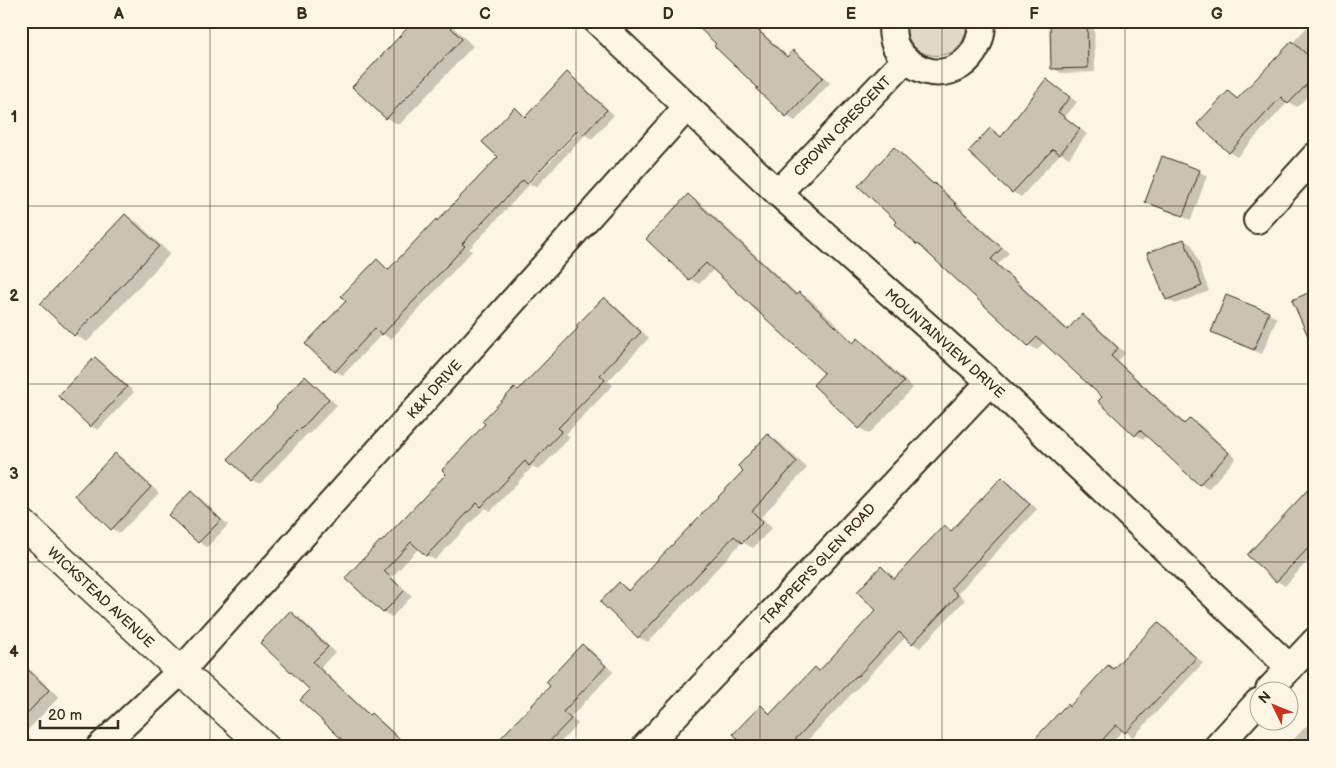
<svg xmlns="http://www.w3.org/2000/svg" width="1336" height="768" viewBox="0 0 1336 768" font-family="'Balsamiq Sans',sans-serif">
<rect width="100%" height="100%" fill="#fcf5e5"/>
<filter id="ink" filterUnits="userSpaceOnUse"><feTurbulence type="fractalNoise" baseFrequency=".02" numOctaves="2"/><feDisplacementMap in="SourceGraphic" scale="10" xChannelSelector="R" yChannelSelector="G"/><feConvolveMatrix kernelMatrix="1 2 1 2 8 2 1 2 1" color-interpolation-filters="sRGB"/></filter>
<g filter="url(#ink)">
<path fill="#e0d8c8" stroke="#8e8173" d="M 906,21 L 966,21 C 971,66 903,68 906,21 Z"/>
<path fill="#0003" fill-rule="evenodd" d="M 416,21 L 447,21 L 473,46 L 399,125 L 387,118 L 354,87 Z
M 694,21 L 750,21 L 788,57 L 793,52 L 801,56 L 830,83 L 795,121 L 787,116 L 718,44 Z
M 1066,21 L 1087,21 L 1094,25 L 1095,72 L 1061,73 L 1053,68 Z
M 1313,21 L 1315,21 L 1315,89 L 1297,107 L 1288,102 L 1237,157 L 1229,152 L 1228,92 L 1239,99 Z
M 567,74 L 575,78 L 614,115 L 592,139 L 585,135 L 536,187 L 530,184 L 469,249 L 472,251 L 391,339 L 382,334 L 343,375 L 335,371 L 348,301 L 377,261 L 390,270 L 438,222 L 500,157 L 516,109 L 527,117 ZM 581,125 L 583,127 L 529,184 L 525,184 Z
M 1046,80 L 1077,102 L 1065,117 L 1087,134 L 1069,158 L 1061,153 L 1021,197 L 1013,192 L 970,151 L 991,129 L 1002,137 Z
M 894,149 L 902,154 L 936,186 L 942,189 L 963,209 L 962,210 L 1009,253 L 998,264 L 1069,330 L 1082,316 L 1090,320 L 1125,353 L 1118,361 L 1186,424 L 1191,419 L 1199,424 L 1236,458 L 1208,489 L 1200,484 L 1147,435 L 1144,439 L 1136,435 L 1103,397 L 1044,342 L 1037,350 L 1029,345 L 925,248 L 918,244 L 897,224 L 898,222 Z
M 1163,158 L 1200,172 L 1207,176 L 1191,220 L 1154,206 L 1146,201 Z
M 688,196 L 698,201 L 798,295 L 799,293 L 809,298 L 855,343 L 858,340 L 867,345 L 913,388 L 869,434 L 860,428 L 815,385 L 826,373 L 714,269 L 699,284 L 690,279 L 648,239 Z
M 125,215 L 137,222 L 170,254 L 87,342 L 75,335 Z
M 1184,240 L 1192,245 L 1209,291 L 1175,304 L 1167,299 Z
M 1227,296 L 1269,314 L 1277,318 L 1262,354 L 1220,336 L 1212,332 Z
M 604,299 L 613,304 L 649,338 L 608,381 L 613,385 L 566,434 L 570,437 L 539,470 L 533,466 L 491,511 L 485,508 L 435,560 L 426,555 L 419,548 L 392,577 L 412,596 L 392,617 L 383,612 L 382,543 L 448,473 L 519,391 L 580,328 Z
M 96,358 L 103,363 L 134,392 L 98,430 L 90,426 Z
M 305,378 L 313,383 L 337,405 L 309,434 L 308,433 L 260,484 L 252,480 Z
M 768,436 L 778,441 L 807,468 L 761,517 L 772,528 L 753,548 L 742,542 L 648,642 L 638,637 L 619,583 L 630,590 L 745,471 Z
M 115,454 L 123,459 L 159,493 L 120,533 L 112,529 Z
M 1002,479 L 1010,483 L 1037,509 L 958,593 L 965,600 L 920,648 L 912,643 L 906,637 L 804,744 L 805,747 L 747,747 L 761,706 L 772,714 L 815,668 L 820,671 L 878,610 L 881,568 L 889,572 L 896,579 L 944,527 L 952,531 Z
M 1315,481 L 1315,553 L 1285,586 L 1277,581 L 1249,555 L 1303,497 L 1302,496 Z
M 191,492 L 199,497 L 228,525 L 207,547 L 199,542 L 170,515 Z
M 291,613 L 299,617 L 335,652 L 320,668 L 370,715 L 372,714 L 379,719 L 409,747 L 352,747 L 311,690 Z
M 1158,623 L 1166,628 L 1203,663 L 1133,737 L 1123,730 L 1108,747 L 1038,747 L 1109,666 L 1114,669 Z
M 583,646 L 591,650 L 613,672 L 571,717 L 578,724 L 556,747 L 482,747 L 489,739 L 497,743 L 552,686 Z
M 21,661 L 59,697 L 25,733 L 39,746 L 38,747 L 21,747 Z
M 1315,717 L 1315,747 L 1298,747 L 1292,741 Z"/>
<path fill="#ccc2b3" stroke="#3b2a1e" d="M 414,21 L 444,21 L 462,39 L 386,119 L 352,87 Z
M 692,21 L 748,21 L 787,57 L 793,50 L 823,77 L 786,117 L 756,89 L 758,88 L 714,46 L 716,44 Z
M 1050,21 L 1087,21 L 1088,68 L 1051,69 Z
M 1292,41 L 1315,62 L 1315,76 L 1288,104 L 1281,97 L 1229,153 L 1197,124 L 1228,91 L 1237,99 Z
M 567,72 L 607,110 L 583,135 L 578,130 L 527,184 L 523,180 L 462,244 L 465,246 L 382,335 L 375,328 L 335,372 L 305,344 L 346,301 L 341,296 L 377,259 L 388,270 L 436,219 L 437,221 L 498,157 L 482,142 L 515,107 L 525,117 Z
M 1046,79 L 1070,97 L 1058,112 L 1080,129 L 1060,154 L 1053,149 L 1012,193 L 968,152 L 990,128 L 1001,137 Z
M 894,147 L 933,184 L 934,183 L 956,204 L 955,205 L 1002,248 L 991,259 L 1067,330 L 1082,314 L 1118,348 L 1111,356 L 1184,424 L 1190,418 L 1229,453 L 1199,485 L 1140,430 L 1135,436 L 1098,401 L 1102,397 L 1037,337 L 1028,346 L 918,244 L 917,245 L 895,224 L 897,222 L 858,186 Z
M 1162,156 L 1200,170 L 1183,216 L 1145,202 Z
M 688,194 L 796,295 L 799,292 L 853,343 L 858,338 L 904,382 L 859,429 L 813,385 L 824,373 L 706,263 L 689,280 L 646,239 Z
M 125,214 L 159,246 L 74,336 L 40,304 Z
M 1184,239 L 1202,286 L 1166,300 L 1147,253 Z
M 1315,290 L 1315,352 L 1292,300 Z
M 1226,295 L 1269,312 L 1254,350 L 1211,332 Z
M 604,297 L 641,332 L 600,375 L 605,380 L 558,428 L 562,431 L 529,466 L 525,461 L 481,507 L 477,503 L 426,556 L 411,542 L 384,571 L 404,591 L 383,613 L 345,578 L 380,541 L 381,542 L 446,474 L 442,470 L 485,424 L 482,421 L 515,387 L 518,390 L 578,328 L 576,326 Z
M 95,357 L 127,387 L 90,427 L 58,396 Z
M 305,376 L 329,399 L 300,430 L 299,429 L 251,481 L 228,459 L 277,408 L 276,407 Z
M 768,434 L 797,462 L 752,511 L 763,522 L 742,543 L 734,536 L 638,638 L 600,602 L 619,582 L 628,591 L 743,471 L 738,466 Z
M 115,453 L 151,487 L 111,530 L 75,495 Z
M 1002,477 L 1030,504 L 951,588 L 958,595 L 912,644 L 899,632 L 858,676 L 857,675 L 788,747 L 746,747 L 733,734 L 761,705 L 770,714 L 815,667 L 819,671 L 876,610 L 857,592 L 881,566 L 894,579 L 944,525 L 951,531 Z
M 1315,482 L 1315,541 L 1276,582 L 1247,555 Z
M 191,491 L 221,520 L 198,543 L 168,515 Z
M 290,611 L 328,647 L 313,662 L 369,715 L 371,713 L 408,747 L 350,747 L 300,700 L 310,690 L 260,643 Z
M 1158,622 L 1196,658 L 1125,733 L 1116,725 L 1096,747 L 1027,747 L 1067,704 L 1069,707 L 1108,665 L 1113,669 Z
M 582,644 L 606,666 L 563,712 L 571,719 L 544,747 L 492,747 L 550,686 L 546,682 Z
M 21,663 L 49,690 L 21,720 Z"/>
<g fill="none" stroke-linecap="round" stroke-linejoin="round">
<defs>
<path id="minor" d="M 597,21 L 778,193 L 990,382 L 1290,668
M 892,21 C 892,31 892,39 896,47 C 900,54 905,60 912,64 C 946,87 983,60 982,21
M 778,193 L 905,60
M 1257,220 L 1315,156
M 1269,690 L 1315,641
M 100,747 L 181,671 L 687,107
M 645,747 L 990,382
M 1217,747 L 1258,702"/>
<path id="tertiary" d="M 21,522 L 181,671 L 265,747"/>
</defs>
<use href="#minor" stroke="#3b2a1e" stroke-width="30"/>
<use href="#tertiary" stroke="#3b2a1e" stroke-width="31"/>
<use href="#minor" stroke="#fcf5e5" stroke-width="26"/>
<use href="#tertiary" stroke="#fcf5e5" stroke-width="28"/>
</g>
</g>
<path fill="none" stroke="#3b2a1e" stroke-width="1" stroke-opacity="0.55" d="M 210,21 L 210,747M 394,21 L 394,747M 576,21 L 576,747M 760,21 L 760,747M 942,21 L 942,747M 1125,21 L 1125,747M 21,206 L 1315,206M 21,384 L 1315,384M 21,562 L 1315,562"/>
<g text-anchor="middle" stroke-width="4" stroke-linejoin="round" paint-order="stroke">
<g font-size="14" fill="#3b2a1e" stroke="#fcf5e5">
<text transform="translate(842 126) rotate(-46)" y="5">CROWN CRESCENT</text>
<text transform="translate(945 343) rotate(42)" y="5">MOUNTAINVIEW DRIVE</text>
<text transform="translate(434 389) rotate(-48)" y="5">K&amp;K DRIVE</text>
<text transform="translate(818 564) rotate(-47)" y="5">TRAPPER'S GLEN ROAD</text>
<text transform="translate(101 597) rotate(43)" y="5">WICKSTEAD AVENUE</text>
</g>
</g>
<rect width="1336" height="768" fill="none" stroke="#fcf5e5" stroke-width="55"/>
<g transform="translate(1274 706) rotate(313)"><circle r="24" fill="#fcf5e5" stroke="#afa495"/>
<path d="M0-4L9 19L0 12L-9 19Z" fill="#c8321e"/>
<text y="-8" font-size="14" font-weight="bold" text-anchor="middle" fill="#3b2a1e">N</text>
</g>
<path d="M40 720v8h78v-8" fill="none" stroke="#3b2a1e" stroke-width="2.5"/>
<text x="48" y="720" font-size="15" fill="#3b2a1e" stroke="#fcf5e5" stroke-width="4" paint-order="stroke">20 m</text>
<rect x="28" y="28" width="1280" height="712" fill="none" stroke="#3b2a1e" stroke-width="2"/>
<g font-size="16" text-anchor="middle" font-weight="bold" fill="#3b2a1e">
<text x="119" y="19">A</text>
<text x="302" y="19">B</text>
<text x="485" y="19">C</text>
<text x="668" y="19">D</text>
<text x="851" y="19">E</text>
<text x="1034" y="19">F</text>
<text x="1217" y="19">G</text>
<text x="14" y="122">1</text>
<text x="14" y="301">2</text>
<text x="14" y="479">3</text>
<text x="14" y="657">4</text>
</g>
</svg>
